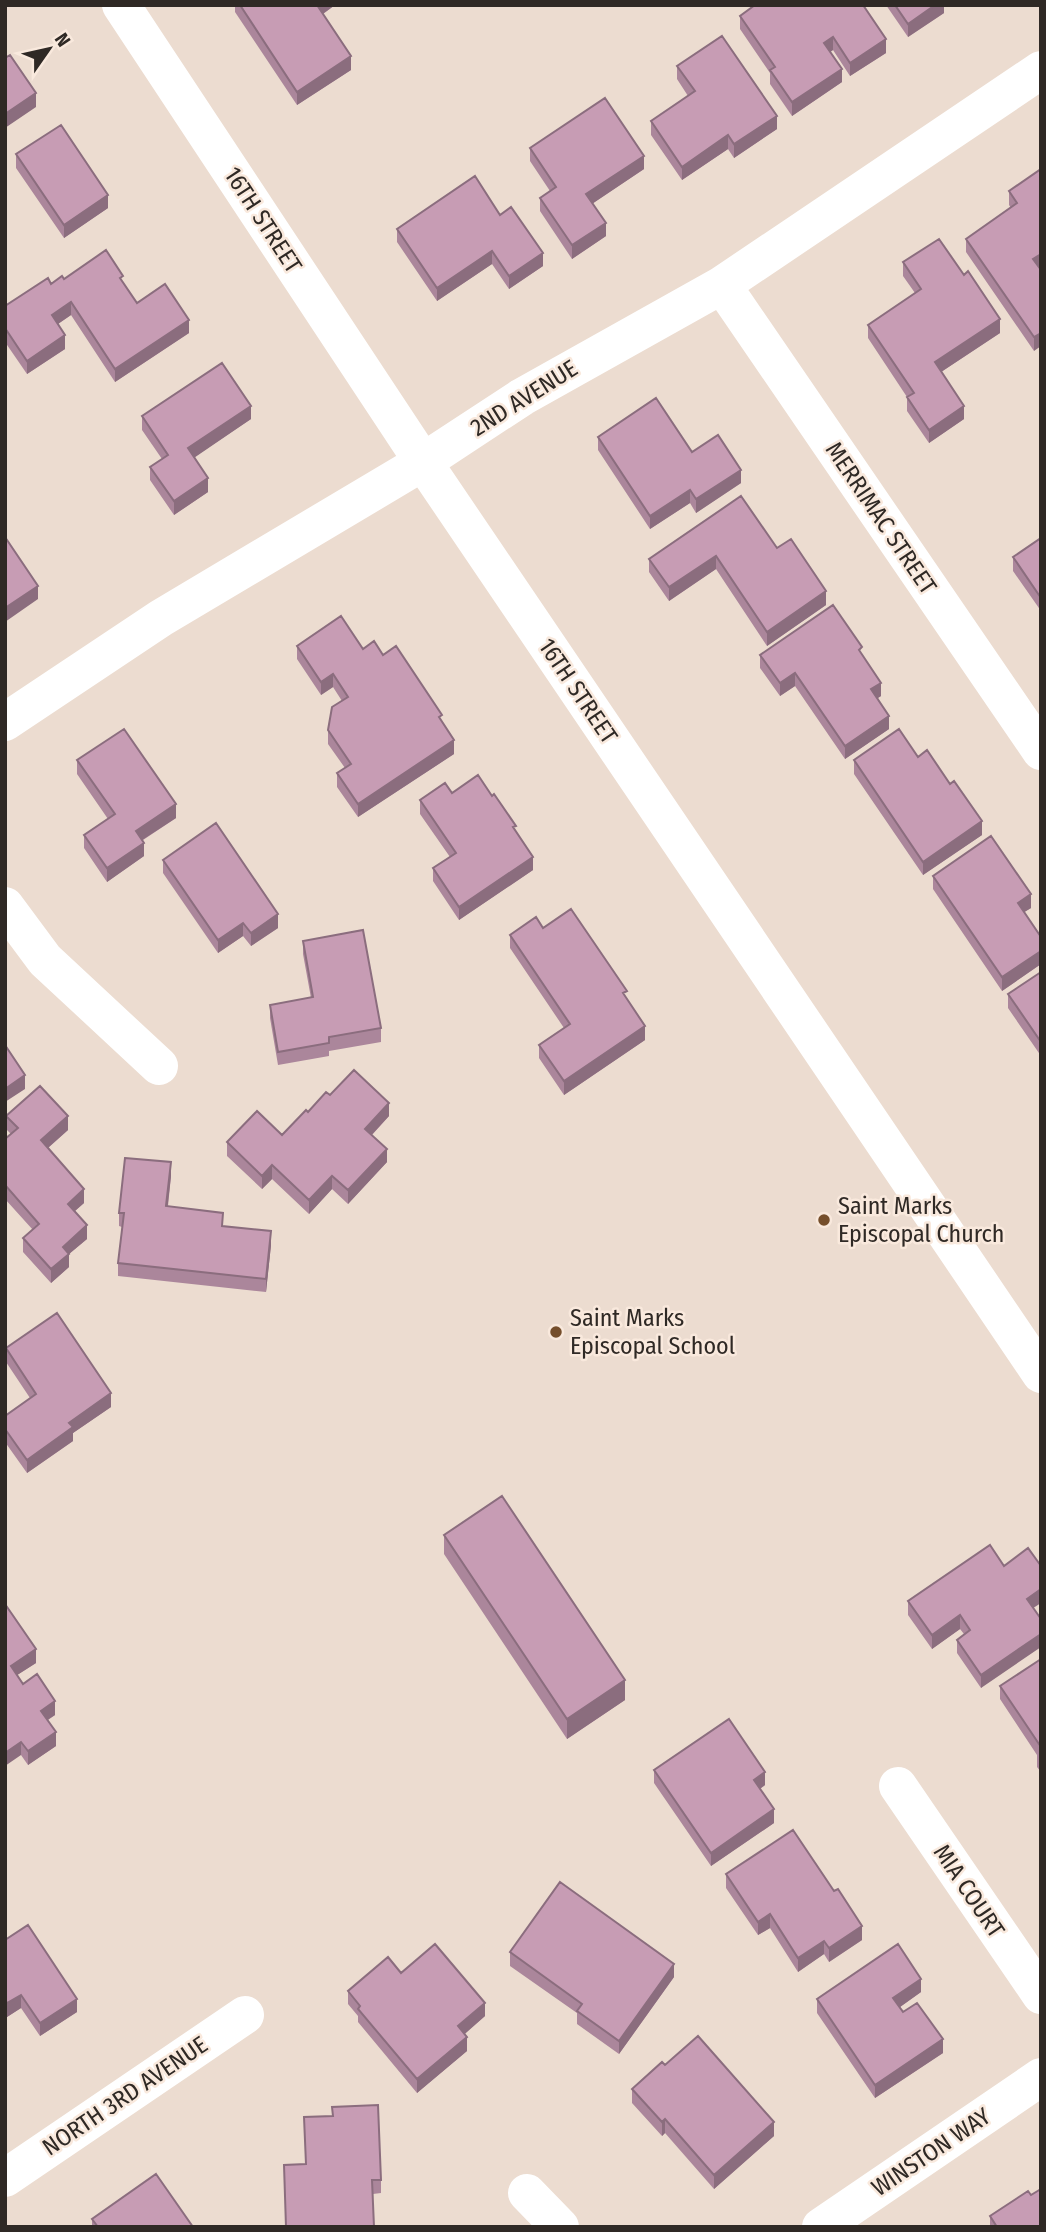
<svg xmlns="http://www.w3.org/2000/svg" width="1046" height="2232" viewBox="0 0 1046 2232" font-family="'Fira Sans Condensed',sans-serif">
<rect width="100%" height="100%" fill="#ecdcd0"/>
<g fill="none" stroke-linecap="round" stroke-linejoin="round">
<path stroke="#fff" stroke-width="38" d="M 722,285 L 1041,751
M 5,722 L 161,618 L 423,462 L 522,397 L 722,285 L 1041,70
M 5,906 L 45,960 L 159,1066
M 898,1786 L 1041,1995
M 5,2178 L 245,2015
M 527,2193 L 560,2227
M 821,2227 L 1041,2077"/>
<path stroke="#fff" stroke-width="38" d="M 121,5 L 423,462 L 1041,1374"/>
</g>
<path fill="#ab869b" d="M 235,5 L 335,5 L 323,14 L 351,70 L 297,105 L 235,12 Z
M 755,5 L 886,53 L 850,76 L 833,50 L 830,52 L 842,82 L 792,116 L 770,84 L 770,73 L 740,29 L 740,16 Z
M 886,5 L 944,5 L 944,13 L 908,37 Z
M 677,66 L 777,129 L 734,158 L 728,149 L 682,180 L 651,135 L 651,121 L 688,96 L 677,79 Z
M 530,148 L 644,169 L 593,203 L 606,236 L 572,259 L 540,211 L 540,198 L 550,191 L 530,161 Z
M 16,154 L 108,208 L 64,238 L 16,168 Z
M 1041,169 L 1039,268 L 1034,351 L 966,252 L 966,239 L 1011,208 L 1009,205 L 1009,191 Z
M 500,215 L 543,266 L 509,289 L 492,264 L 437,301 L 397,242 L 397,229 Z
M 903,262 L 1000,333 L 941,372 L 964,419 L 929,443 L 907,411 L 907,397 L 868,338 L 868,325 L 915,293 L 903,276 Z
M 64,279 L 123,282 L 137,303 L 189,333 L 115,382 L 71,315 L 58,324 L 65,349 L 27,374 L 5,342 L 5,306 Z
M 142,416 L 251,419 L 194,457 L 208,492 L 174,515 L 150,480 L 150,467 L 162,459 L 142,430 Z
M 598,437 L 692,452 L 741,483 L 696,513 L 690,503 L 650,529 L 598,450 Z
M 1041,538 L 1041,611 L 1013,571 L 1013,557 Z
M 777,548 L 826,605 L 767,646 L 716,569 L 669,601 L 649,572 L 649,559 Z
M 297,646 L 363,649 L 383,655 L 442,721 L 454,754 L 358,817 L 337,787 L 337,773 L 345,768 L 328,744 L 328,730 L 342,701 L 333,687 L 321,695 L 297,659 Z
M 760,655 L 881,696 L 878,698 L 889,729 L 845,759 L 795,686 L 780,696 L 760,668 Z
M 918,757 L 982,835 L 923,875 L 854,774 L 854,760 Z
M 77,760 L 176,818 L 143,840 L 144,856 L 107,882 L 84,848 L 84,835 L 108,819 L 77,774 Z
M 452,793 L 516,831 L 533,870 L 459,920 L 433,881 L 433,868 L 450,857 L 420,814 L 420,800 Z
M 163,860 L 278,928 L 251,946 L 243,936 L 218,953 L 163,873 Z
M 933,876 L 1031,908 L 1024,912 L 1041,937 L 1041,964 L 1002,991 L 933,889 Z
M 543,928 L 645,1040 L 564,1095 L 539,1058 L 539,1045 L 564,1028 L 510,948 L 510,935 Z
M 303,941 L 381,1028 L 381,1042 L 329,1051 L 329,1056 L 278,1065 L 270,1018 L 270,1005 L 311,998 L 303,954 Z
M 1041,972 L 1041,1056 L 1008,1008 L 1008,994 Z
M 330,1095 L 389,1116 L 372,1135 L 387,1162 L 348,1204 L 332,1189 L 309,1214 L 272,1179 L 262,1189 L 227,1156 L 227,1142 L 282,1135 L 308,1112 Z
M 6,1116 L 68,1130 L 48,1148 L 84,1203 L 75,1211 L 87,1239 L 69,1254 L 69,1267 L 51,1283 L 23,1252 L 23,1238 L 33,1230 L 5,1199 L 5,1139 L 11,1134 L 6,1129 Z
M 171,1176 L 168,1206 L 271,1245 L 266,1292 L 118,1276 L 118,1263 L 122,1227 L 119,1226 L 119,1213 Z
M 6,1348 L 111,1407 L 73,1433 L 73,1441 L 27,1473 L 5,1442 L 5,1416 L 30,1398 L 6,1362 Z
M 444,1535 L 625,1700 L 567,1739 L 444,1554 Z
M 908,1601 L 1033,1608 L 981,1688 L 957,1653 L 957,1640 L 964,1634 L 960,1629 L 932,1649 L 908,1615 Z
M 5,1604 L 36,1663 L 17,1675 L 23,1684 L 55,1715 L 48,1720 L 56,1746 L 28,1765 L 21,1755 Z
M 1041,1659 L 1041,1772 L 1037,1767 L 1037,1755 L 1000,1699 L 1000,1686 Z
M 654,1770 L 765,1785 L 760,1789 L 774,1823 L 711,1866 L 654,1783 Z
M 726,1874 L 862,1940 L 829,1962 L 824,1954 L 798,1972 L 770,1928 L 758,1935 L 726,1888 Z
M 5,1940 L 77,2012 L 40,2036 L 21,2008 L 7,2017 L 5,2014 Z
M 510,1952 L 674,1977 L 619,2054 L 577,2024 L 577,2013 L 510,1966 Z
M 401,1973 L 485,2016 L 464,2034 L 467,2051 L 417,2093 L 358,2022 L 358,2016 L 348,2004 L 348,1991 Z
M 921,1992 L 900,2007 L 943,2053 L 875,2098 L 817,2013 L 817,1999 Z
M 632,2089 L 774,2136 L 714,2189 L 665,2133 L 662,2136 L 632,2103 Z
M 304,2117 L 381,2180 L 381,2193 L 373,2194 L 286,2227 L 284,2165 L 306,2164 Z
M 1031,2195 L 1041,2227 L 990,2227 L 990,2216 Z
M 92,2219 L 98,2227 L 92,2227 Z"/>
<path fill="#8b6d7e" d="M 317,5 L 335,5 L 317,18 Z
M 935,5 L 944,5 L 944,13 L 908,37 L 908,24 Z
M 833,37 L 833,50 L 824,56 L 824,43 Z
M 886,39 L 886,53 L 850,76 L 850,63 Z
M 351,56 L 351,70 L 297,105 L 297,92 Z
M 842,69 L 842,82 L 792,116 L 792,102 Z
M 36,93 L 36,107 L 5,128 L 5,114 Z
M 777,116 L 777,129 L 734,158 L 734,144 Z
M 728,135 L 728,149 L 682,180 L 682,167 Z
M 644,156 L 644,169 L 586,208 L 586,194 Z
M 108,195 L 108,208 L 64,238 L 64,225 Z
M 606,223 L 606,236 L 572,259 L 572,245 Z
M 492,251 L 492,264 L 437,301 L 437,288 Z
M 543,253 L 543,266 L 509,289 L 509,276 Z
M 1041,254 L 1041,267 L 1033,272 L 1033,259 Z
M 71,302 L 71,315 L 52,328 L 52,315 Z
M 1000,319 L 1000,333 L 935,376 L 935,362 Z
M 189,320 L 189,333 L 115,382 L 115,369 Z
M 1041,333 L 1041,346 L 1034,351 L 1034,337 Z
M 65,335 L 65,349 L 27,374 L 27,361 Z
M 251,406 L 251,419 L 188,462 L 188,448 Z
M 964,406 L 964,419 L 929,443 L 929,430 Z
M 741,470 L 741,483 L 696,513 L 696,499 Z
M 208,478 L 208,492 L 174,515 L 174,501 Z
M 690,490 L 690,503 L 650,529 L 650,516 Z
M 716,556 L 716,569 L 669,601 L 669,587 Z
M 38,586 L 38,599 L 5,622 L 5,608 Z
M 826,591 L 826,605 L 767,646 L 767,632 Z
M 795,673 L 795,686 L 780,696 L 780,683 Z
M 333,674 L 333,687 L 321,695 L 321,682 Z
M 881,683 L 881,696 L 871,702 L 871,689 Z
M 889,716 L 889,729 L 845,759 L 845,746 Z
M 454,740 L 454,754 L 358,817 L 358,804 Z
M 176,804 L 176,818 L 136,844 L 136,831 Z
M 982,821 L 982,835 L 923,875 L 923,862 Z
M 144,843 L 144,856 L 107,882 L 107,868 Z
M 533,857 L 533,870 L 459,920 L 459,907 Z
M 1031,894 L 1031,908 L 1018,916 L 1018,903 Z
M 278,914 L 278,928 L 251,946 L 251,933 Z
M 243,923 L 243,936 L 218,953 L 218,940 Z
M 1041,951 L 1041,964 L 1002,991 L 1002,977 Z
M 645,1026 L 645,1040 L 564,1095 L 564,1081 Z
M 25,1075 L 25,1089 L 5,1102 L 5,1089 Z
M 389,1103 L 389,1116 L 365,1142 L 365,1129 Z
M 68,1116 L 68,1130 L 41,1154 L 41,1140 Z
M 387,1149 L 387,1162 L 348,1204 L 348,1190 Z
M 171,1162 L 171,1176 L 166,1220 L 166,1206 Z
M 272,1165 L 272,1179 L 262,1189 L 262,1176 Z
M 332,1176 L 332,1189 L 309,1214 L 309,1200 Z
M 84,1189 L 84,1203 L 68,1217 L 68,1204 Z
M 87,1225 L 87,1239 L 69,1254 L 69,1267 L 51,1283 L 51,1269 L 63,1247 Z
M 271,1231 L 271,1245 L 266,1292 L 266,1279 Z
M 111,1393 L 111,1407 L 73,1433 L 73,1441 L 27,1473 L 27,1460 L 69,1423 Z
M 1041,1589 L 1041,1603 L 1027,1612 L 1027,1599 Z
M 960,1615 L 960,1629 L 932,1649 L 932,1635 Z
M 1041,1634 L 1041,1647 L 981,1688 L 981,1675 Z
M 36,1649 L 36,1663 L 11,1679 L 11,1666 Z
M 625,1680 L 625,1700 L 567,1739 L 567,1719 Z
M 55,1701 L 55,1715 L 41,1724 L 41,1711 Z
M 56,1732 L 56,1746 L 28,1765 L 28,1751 Z
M 21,1742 L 21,1755 L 5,1766 L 5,1753 Z
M 765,1772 L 765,1785 L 754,1793 L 754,1780 Z
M 774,1809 L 774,1823 L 711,1866 L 711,1853 Z
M 770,1914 L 770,1928 L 758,1935 L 758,1922 Z
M 862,1926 L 862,1940 L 829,1962 L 829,1948 Z
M 824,1941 L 824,1954 L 798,1972 L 798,1958 Z
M 674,1964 L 674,1977 L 619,2054 L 619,2041 Z
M 921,1979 L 921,1992 L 893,2012 L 893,1998 Z
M 21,1995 L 21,2008 L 7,2017 L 7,2003 Z
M 77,1999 L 77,2012 L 40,2036 L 40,2023 Z
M 485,2003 L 485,2016 L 458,2040 L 458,2026 Z
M 467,2037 L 467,2051 L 417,2093 L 417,2079 Z
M 943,2039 L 943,2053 L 875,2098 L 875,2085 Z
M 665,2119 L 665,2133 L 662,2136 L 662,2122 Z
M 774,2122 L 774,2136 L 714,2189 L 714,2175 Z"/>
<path fill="#c79cb4" stroke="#8b6d7e" stroke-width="2" d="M 240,5 L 317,5 L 351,56 L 297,92 Z
M 755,5 L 863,5 L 886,39 L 850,63 L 833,37 L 824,43 L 842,69 L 792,102 L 770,70 L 775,67 L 740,16 Z
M 895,5 L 935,5 L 908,24 Z
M 722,36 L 777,116 L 734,144 L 728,135 L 682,167 L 651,121 L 695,91 L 677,66 Z
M 10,55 L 36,93 L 5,114 L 5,58 Z
M 605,98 L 644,156 L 586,194 L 606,223 L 572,245 L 540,198 L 556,187 L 530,148 Z
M 61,125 L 108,195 L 64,225 L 16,154 Z
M 1041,169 L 1041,254 L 1033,259 L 1041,270 L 1041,333 L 1034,337 L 966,239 L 1017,203 L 1009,191 Z
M 475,176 L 500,215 L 511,207 L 543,253 L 509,276 L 492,251 L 437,288 L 397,229 Z
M 939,239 L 964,275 L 968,271 L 1000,319 L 935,362 L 964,406 L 929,430 L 907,397 L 914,393 L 868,325 L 921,289 L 903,262 Z
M 106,250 L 123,276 L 120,278 L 137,303 L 165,284 L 189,320 L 115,369 L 71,302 L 52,315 L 65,335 L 27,361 L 5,328 L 5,306 L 48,278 L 51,284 L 62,276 L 64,279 Z
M 222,363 L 251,406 L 188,448 L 208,478 L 174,501 L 150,467 L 168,455 L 142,416 Z
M 656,398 L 692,452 L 718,435 L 741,470 L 696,499 L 690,490 L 650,516 L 598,437 Z
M 741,496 L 777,548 L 791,539 L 826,591 L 767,632 L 716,556 L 669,587 L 649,559 Z
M 5,537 L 38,586 L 5,608 Z
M 1041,538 L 1041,598 L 1013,557 Z
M 833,605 L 862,647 L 859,650 L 881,683 L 871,689 L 889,716 L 845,746 L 795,673 L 780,683 L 760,655 Z
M 341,616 L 363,649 L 374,641 L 383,655 L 396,646 L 442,715 L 439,717 L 454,740 L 358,804 L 337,773 L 351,764 L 328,730 L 332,707 L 348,697 L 333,674 L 321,682 L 297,646 Z
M 124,729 L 176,804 L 136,831 L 144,843 L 107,868 L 84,835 L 115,814 L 77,760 Z
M 899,729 L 918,757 L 927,750 L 950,784 L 954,781 L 982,821 L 923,862 L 854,760 Z
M 478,775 L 492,796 L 494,794 L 516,826 L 513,827 L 533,857 L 459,907 L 433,868 L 456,853 L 420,800 L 445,783 L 452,793 Z
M 216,823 L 278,914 L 251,933 L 243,923 L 218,940 L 163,860 Z
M 991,836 L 1031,894 L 1018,903 L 1041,937 L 1041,951 L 1002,977 L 933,876 Z
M 571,909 L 627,991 L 623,993 L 645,1026 L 564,1081 L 539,1045 L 570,1024 L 510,935 L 536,917 L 543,928 Z
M 363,930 L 381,1028 L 329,1037 L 329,1043 L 278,1052 L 270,1005 L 313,997 L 303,941 Z
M 1041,972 L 1041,1042 L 1008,994 Z
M 5,1045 L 25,1075 L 5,1089 Z
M 354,1070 L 389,1103 L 365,1129 L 387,1149 L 348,1190 L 332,1176 L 309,1200 L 272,1165 L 262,1176 L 227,1142 L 257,1111 L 282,1135 L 306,1110 L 308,1112 L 326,1092 L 330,1095 Z
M 40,1086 L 68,1116 L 41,1140 L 84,1189 L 68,1204 L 87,1225 L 63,1247 L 69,1254 L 51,1269 L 23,1238 L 39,1224 L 5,1185 L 5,1139 L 18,1128 L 6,1116 Z
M 125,1158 L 171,1162 L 166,1206 L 223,1213 L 222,1226 L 271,1231 L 266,1279 L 118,1263 L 124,1213 L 119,1213 Z
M 57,1313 L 111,1393 L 69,1423 L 73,1427 L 27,1460 L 5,1429 L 5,1416 L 36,1394 L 6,1348 Z
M 502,1496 L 625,1680 L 567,1719 L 444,1535 Z
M 990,1545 L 1004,1566 L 1028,1548 L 1041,1566 L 1041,1589 L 1027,1599 L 1041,1619 L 1041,1634 L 981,1675 L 957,1640 L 970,1630 L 960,1615 L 932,1635 L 908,1601 Z
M 5,1604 L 36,1649 L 11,1666 L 23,1684 L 37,1674 L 55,1701 L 41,1711 L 56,1732 L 28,1751 L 21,1742 L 5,1753 Z
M 1041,1659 L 1041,1747 L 1000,1686 Z
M 729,1719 L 765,1772 L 754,1780 L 774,1809 L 711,1853 L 654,1770 Z
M 793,1830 L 834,1891 L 838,1889 L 862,1926 L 829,1948 L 824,1941 L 798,1958 L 770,1914 L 758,1922 L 726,1874 Z
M 560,1882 L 674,1964 L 619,2041 L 577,2011 L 582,2004 L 510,1952 Z
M 28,1925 L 77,1999 L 40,2023 L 21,1995 L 7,2003 L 5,2000 L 5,1940 Z
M 435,1944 L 485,2003 L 458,2026 L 467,2037 L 417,2079 L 358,2009 L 360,2006 L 348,1991 L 388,1957 L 401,1973 Z
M 898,1944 L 921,1979 L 893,1998 L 903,2012 L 917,2003 L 943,2039 L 875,2085 L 817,1999 Z
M 698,2036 L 774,2122 L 714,2175 L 665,2119 L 662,2122 L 632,2089 L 662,2062 L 665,2065 Z
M 378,2105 L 381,2180 L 372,2180 L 374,2227 L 286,2227 L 284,2165 L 306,2164 L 304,2117 L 333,2116 L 332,2107 Z
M 156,2174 L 193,2227 L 98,2227 L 92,2219 Z
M 1041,2189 L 1041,2227 L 997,2227 L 990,2216 L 1028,2191 L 1031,2195 Z"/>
<g fill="#754e2b" stroke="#f9e9dd" stroke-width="2.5">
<circle cx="824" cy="1220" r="7"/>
<circle cx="556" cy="1332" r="7"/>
</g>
<g text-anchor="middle" stroke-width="5" stroke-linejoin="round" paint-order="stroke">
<g font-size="24" fill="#2f2925" stroke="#f9e9dd">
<text transform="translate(263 220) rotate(57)" y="8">16TH STREET</text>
<text transform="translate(524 398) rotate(-32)" y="8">2ND AVENUE</text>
<text transform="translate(881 518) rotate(56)" y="8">MERRIMAC STREET</text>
<text transform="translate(578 691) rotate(56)" y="8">16TH STREET</text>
<text transform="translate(969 1891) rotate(56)" y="8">MIA COURT</text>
<text transform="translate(125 2096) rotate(-34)" y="8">NORTH 3RD AVENUE</text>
<text transform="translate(931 2152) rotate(-34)" y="8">WINSTON WAY</text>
</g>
<g font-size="24" fill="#2f2925" stroke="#f9e9dd" text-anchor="start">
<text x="838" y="1214">Saint Marks<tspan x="838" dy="28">Episcopal Church</tspan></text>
<text x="570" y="1326">Saint Marks<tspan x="570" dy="28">Episcopal School</tspan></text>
</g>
</g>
<rect width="1046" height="2232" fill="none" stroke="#2f2925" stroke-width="14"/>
<g transform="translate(49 49) rotate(56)" stroke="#f9e9dd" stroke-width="5" paint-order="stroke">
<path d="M0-5L12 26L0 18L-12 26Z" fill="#2f2925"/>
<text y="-10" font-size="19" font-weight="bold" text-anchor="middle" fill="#2f2925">N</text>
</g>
</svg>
